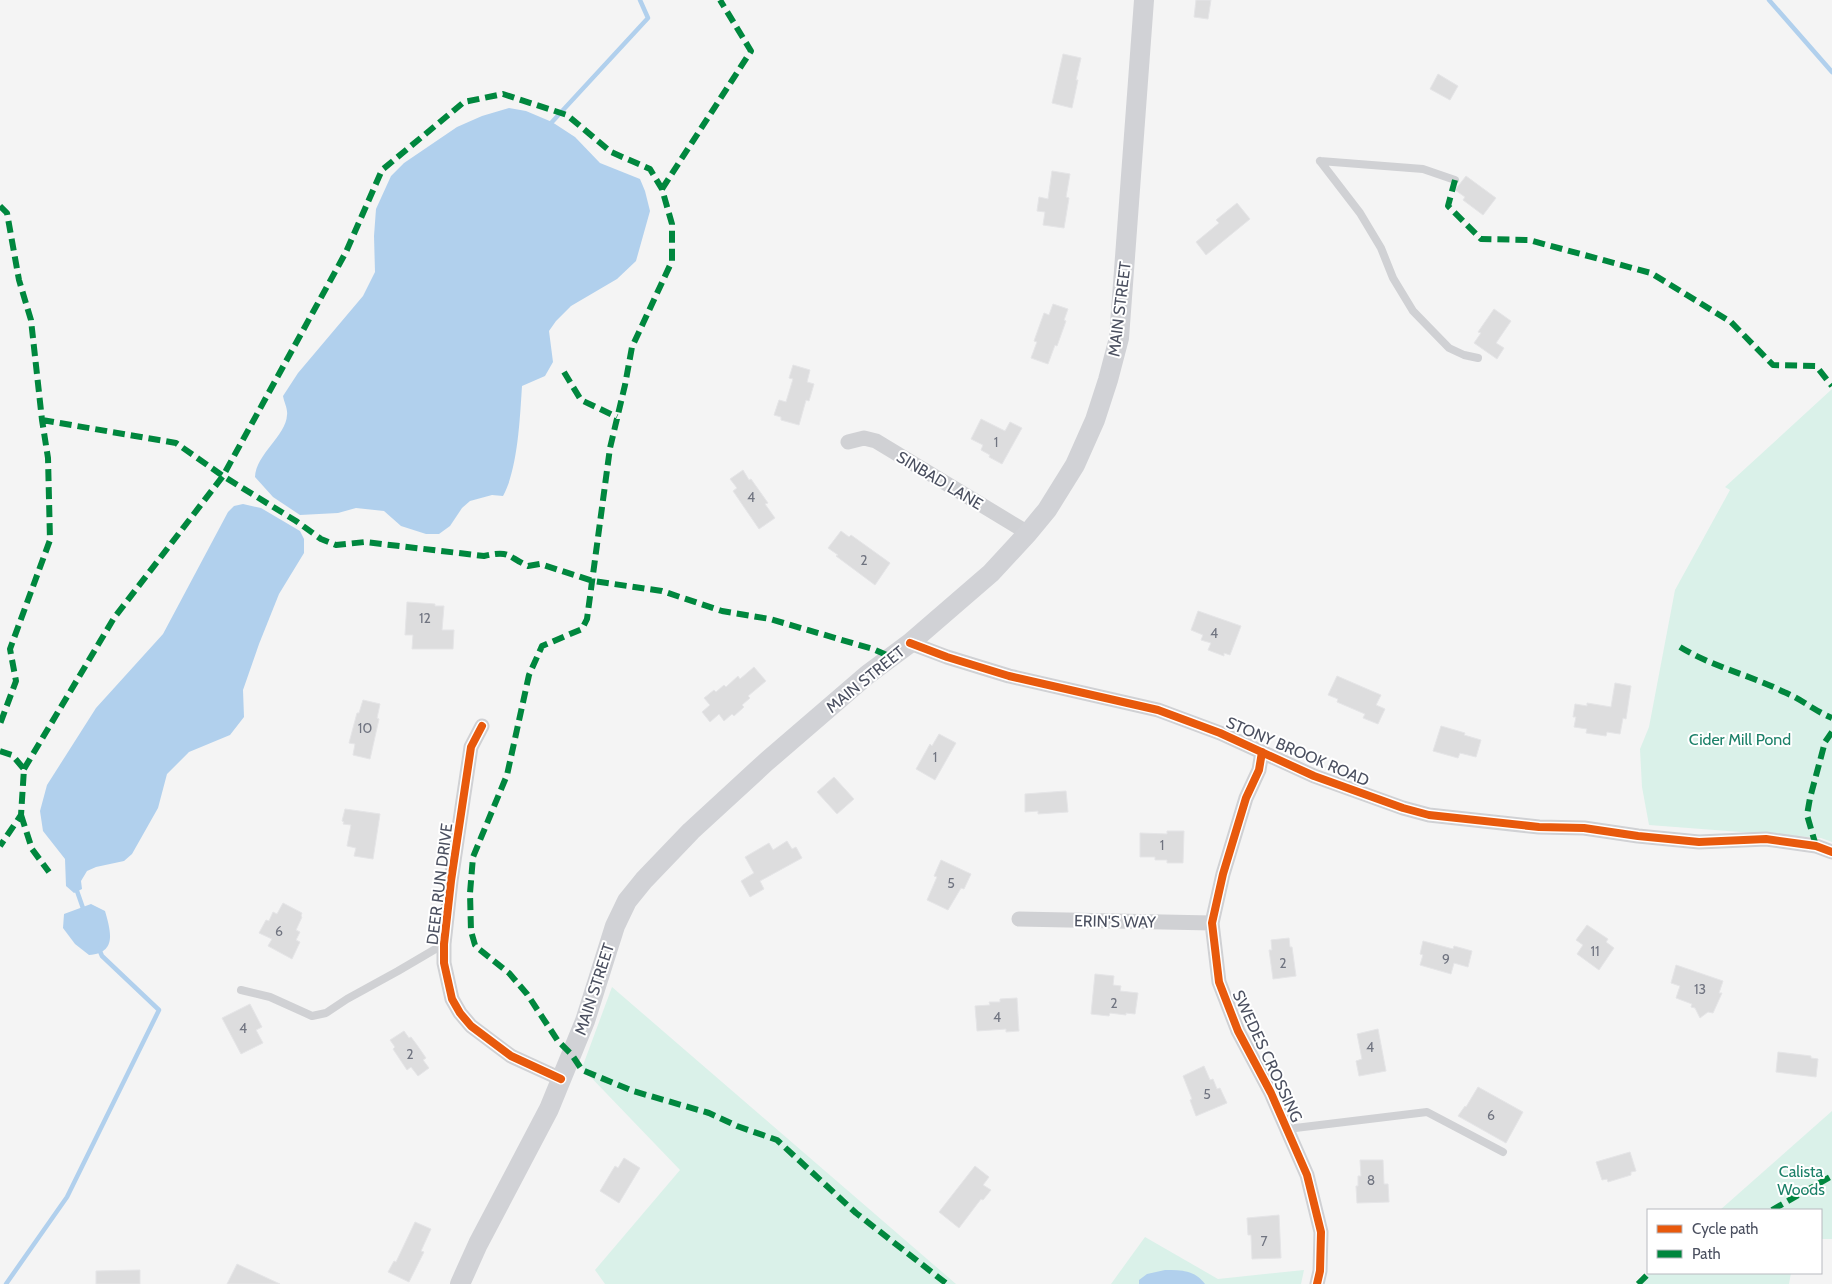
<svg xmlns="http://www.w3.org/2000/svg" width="1832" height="1284" viewBox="0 0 1832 1284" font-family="Cabin,sans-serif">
<rect width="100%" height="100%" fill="#f4f4f4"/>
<path fill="#daf1e9" d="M 1832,389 L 1832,842 L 1821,838 L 1649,825 L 1642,787 L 1640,749 L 1649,727 L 1675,590 L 1730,490 L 1725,487 Z
M 612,987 L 956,1284 L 605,1284 L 595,1270 L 680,1170 L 582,1068 Z
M 1832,1111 L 1832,1239 L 1821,1239 L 1821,1210 L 1720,1210 Z
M 1145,1237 L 1218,1279 L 1304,1270 L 1301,1284 L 1111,1284 Z
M 1650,1273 L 1791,1273 L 1789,1284 L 1637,1284 Z"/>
<path fill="#b1d0ed" d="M 509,108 L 526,111 L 552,122 L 575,137 L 600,163 L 640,179 L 645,191 L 650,211 L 636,261 L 617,279 L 571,306 L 556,321 L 549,331 L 553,362 L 545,376 L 522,386 C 520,417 518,469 503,496 L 492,495 L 470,501 L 462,508 L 450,526 L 439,534 L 426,534 L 401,526 L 384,511 L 356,508 L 338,513 L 300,515 L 273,497 L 255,477 C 256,454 286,436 287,415 C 288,409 284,402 283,396 L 298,373 L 363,296 L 375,272 L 374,236 L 376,209 L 391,176 L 404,163 L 457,127 L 482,116 Z
M 243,504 L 261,508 L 300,531 L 304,539 L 304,553 L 279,594 L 259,644 L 243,690 L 244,717 L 230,735 L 189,752 L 167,774 L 158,808 L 132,854 L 124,861 L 96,867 L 87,871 L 81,881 L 82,889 L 74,893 L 66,886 L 65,859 L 43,831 L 40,811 L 47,785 L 96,708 L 163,634 L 228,512 L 234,506 Z
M 91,904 L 105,911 C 111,932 117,953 89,955 L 75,944 L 63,928 L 64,914 Z
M 1165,1270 C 1181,1270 1195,1270 1205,1284 L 1139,1284 L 1139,1280 L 1147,1274 Z"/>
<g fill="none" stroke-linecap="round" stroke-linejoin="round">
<path stroke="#b1d0ed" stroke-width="4.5" d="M 1769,0 L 1832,72
M 552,122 L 648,18 L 640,0
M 77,891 L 84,911
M 6,1284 L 67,1197 L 159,1010 L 102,956 L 99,949"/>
</g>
<path fill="#ddddde" stroke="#e5e5e7" d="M 1196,0 L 1211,0 L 1208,19 L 1194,17 Z
M 1063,54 L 1081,58 L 1076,80 L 1078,80 L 1072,108 L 1052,103 Z
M 1438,74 L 1458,86 L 1450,100 L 1430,89 Z
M 1052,171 L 1070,174 L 1066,197 L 1069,198 L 1064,228 L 1043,225 L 1045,212 L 1037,211 L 1039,197 L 1048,199 Z
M 1466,176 L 1496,198 L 1483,215 L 1463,200 L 1465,197 L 1455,190 Z
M 1237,203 L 1250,219 L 1206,255 L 1196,242 L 1219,223 L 1216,220 Z
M 1053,304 L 1068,309 L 1064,320 L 1066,321 L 1057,346 L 1055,345 L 1048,364 L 1031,358 L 1037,342 L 1034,341 L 1044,313 L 1049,315 Z
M 1494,309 L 1511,321 L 1496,343 L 1504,348 L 1497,359 L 1474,343 L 1481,333 L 1478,332 Z
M 793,365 L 810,370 L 807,382 L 814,384 L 809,401 L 806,400 L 799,425 L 781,420 L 781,417 L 774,415 L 779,400 L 786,402 L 793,379 L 789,378 Z
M 981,419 L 1005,431 L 1010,422 L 1022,428 L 1002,464 L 989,457 L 990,455 L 981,450 L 983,445 L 971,439 Z
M 743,470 L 749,480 L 751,479 L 768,503 L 765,504 L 775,518 L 759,529 L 733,491 L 737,488 L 730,479 Z
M 841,531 L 849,537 L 851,535 L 890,563 L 875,585 L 836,556 L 838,555 L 828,548 Z
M 407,602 L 435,604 L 435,606 L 444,606 L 442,630 L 454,630 L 453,649 L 412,649 L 413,635 L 405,635 Z
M 1198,611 L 1241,626 L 1230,655 L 1224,653 L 1224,656 L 1208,650 L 1211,643 L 1201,640 L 1203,635 L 1191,630 Z
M 754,667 L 766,681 L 748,696 L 750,698 L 742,705 L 744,707 L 734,716 L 732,714 L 724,721 L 719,714 L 710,722 L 702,712 L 710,705 L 704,698 L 714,690 L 716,692 L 724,685 L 726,687 L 738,676 L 740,679 Z
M 1337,676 L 1381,695 L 1376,705 L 1385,709 L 1378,724 L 1363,718 L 1365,714 L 1337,702 L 1338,699 L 1328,695 Z
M 1615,683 L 1631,686 L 1626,719 L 1623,718 L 1620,734 L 1607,732 L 1606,736 L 1586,733 L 1587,729 L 1574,727 L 1576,717 L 1573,717 L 1575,704 L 1587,706 L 1587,703 L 1611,707 Z
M 363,700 L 380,704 L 377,718 L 379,719 L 370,759 L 353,755 L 355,744 L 349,743 L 357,713 L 359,713 Z
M 1441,726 L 1465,733 L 1464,735 L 1481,740 L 1476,757 L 1460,753 L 1458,758 L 1433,751 Z
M 939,734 L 956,743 L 935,780 L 916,769 L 930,744 L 932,746 Z
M 834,777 L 854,799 L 837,814 L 817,792 Z
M 1066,791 L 1068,812 L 1038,814 L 1038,811 L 1025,812 L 1025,794 Z
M 345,809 L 380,814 L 373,859 L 354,856 L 356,848 L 347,846 L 351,825 L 343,824 L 344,822 L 342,821 Z
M 1167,831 L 1184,831 L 1183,863 L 1167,863 L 1167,860 L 1155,860 L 1155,857 L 1140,857 L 1140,833 L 1167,834 Z
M 787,841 L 792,849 L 796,847 L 802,858 L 760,881 L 764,889 L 750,897 L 741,881 L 754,873 L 745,857 L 769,843 L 773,850 Z
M 941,860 L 971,874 L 964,889 L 961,888 L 948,910 L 927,900 L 937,877 L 934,876 Z
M 283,903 L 302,913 L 301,916 L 302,917 L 296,930 L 300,932 L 296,940 L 300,942 L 292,959 L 268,946 L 272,939 L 259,933 L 266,920 L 269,921 L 273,912 L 277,914 Z
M 1587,925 L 1608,939 L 1606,942 L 1614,948 L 1599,970 L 1577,954 L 1583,945 L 1576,940 Z
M 1289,938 L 1290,947 L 1292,947 L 1296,976 L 1273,979 L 1269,950 L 1272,950 L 1271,940 Z
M 1423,941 L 1453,949 L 1454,946 L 1472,951 L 1468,967 L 1454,963 L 1451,974 L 1420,965 L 1423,955 L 1420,954 Z
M 1676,965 L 1723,981 L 1719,993 L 1722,993 L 1713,1013 L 1708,1012 L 1700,1018 L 1695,1008 L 1691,1007 L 1692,1004 L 1676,998 L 1680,986 L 1671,983 Z
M 1095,974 L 1114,976 L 1113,985 L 1121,986 L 1120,991 L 1138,993 L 1135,1014 L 1126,1013 L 1126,1015 L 1110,1013 L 1109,1016 L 1091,1014 Z
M 1017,998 L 1019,1031 L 1006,1032 L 1006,1029 L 977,1031 L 975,1006 L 990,1005 L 989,1002 L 1000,1002 L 1000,999 Z
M 250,1004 L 262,1027 L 256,1030 L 263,1043 L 241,1054 L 222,1018 Z
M 1378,1029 L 1386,1071 L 1359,1076 L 1356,1061 L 1362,1059 L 1357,1034 Z
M 404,1031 L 409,1038 L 411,1037 L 417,1045 L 426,1058 L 423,1060 L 429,1068 L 418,1076 L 411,1067 L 407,1070 L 393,1049 L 395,1047 L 390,1040 Z
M 1778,1052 L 1811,1056 L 1811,1058 L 1818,1059 L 1816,1077 L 1776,1072 Z
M 1204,1066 L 1210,1080 L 1213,1079 L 1217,1089 L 1220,1088 L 1227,1103 L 1196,1116 L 1190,1100 L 1192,1099 L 1183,1076 Z
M 1478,1087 L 1523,1112 L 1506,1143 L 1458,1116 L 1465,1106 L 1466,1107 Z
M 1630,1152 L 1636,1171 L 1631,1172 L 1631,1175 L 1608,1182 L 1607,1179 L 1602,1180 L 1596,1162 Z
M 624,1158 L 640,1168 L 619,1203 L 600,1191 L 615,1166 L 618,1168 Z
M 1360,1160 L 1383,1160 L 1384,1184 L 1388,1184 L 1389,1202 L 1357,1203 L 1356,1186 L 1358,1186 L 1358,1176 L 1361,1176 Z
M 975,1166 L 989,1177 L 983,1185 L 991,1190 L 983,1200 L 981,1199 L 959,1228 L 939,1212 Z
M 1279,1215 L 1281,1258 L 1252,1259 L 1251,1235 L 1248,1235 L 1247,1218 Z
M 415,1222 L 431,1229 L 421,1251 L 424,1252 L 409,1282 L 388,1272 L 394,1261 L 396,1262 Z
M 237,1264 L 280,1284 L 227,1284 Z
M 140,1270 L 140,1284 L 96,1284 L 96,1271 Z"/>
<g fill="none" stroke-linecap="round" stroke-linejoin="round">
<path stroke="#d0d1d4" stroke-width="8" d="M 1320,161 L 1360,213 L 1381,248 L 1393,278 L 1413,311 L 1449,348 L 1464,355 L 1478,358
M 1320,161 L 1423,169 L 1455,180
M 241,990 L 270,997 L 312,1016 L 326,1013 L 347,999 L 398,971 L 444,944
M 1287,1129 L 1427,1112 L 1503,1152"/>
<path stroke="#d0d1d4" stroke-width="15" d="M 848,442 L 864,438 L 876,441 L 1028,533
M 910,643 L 947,657 L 1009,676 L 1158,710 L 1220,733 L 1314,776 L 1403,808 L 1429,815 L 1539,827 L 1584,828 L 1638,836 L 1699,842 L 1766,839 L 1816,846 L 1832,852
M 482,726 L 471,747 L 451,881 L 444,944 L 444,963 L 452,999 L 460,1013 L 471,1026 L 511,1056 L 561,1079
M 1262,752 L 1259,770 L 1246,798 L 1223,874 L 1212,923 L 1219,982 L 1238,1031 L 1271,1093 L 1307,1175 L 1321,1232 L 1320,1271 L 1317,1284
M 1019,919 L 1212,923"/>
<path stroke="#d1d2d6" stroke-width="20" d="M 460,1284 L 478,1244 L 549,1109 L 585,1021 L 615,926 L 627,901 L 644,880 L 691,831 L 766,762 L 867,675 L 910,643 L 991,573 L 1028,533 L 1047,510 L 1075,465 L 1095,420 L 1108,380 L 1119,338 L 1144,0"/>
<path stroke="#00873e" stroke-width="6" stroke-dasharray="12 6" stroke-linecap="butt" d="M 1455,180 L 1448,206 L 1481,239 L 1529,240 L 1651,273 L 1731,322 L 1773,365 L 1816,366 L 1832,386
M 662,189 L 751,51 L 720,0
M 0,206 L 7,213 L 19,280 L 31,320 L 42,420 L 48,458 L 50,540 L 10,649 L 16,681 L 0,724
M 564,372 L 581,400 L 617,417
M 42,420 L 176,443 L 223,476 L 296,521 L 321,539 L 336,545 L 365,542 L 484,556 C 511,550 506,556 528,566 L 540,564 L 593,581 L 662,591 L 722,611 L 770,619 L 873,649 L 891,657
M 1680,647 C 1713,667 1750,675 1784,692 C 1801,699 1815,711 1832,718
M 0,751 L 12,755 L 24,769 L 21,815 L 0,846
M 24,769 L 114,618 L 223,476 L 346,252 L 382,170 L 464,102 L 503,94 L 567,115 L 611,152 L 650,169 L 662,189 L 672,224 L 672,261 L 632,347 L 625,385 L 610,448 L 587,619 L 582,629 L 542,646 L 529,675 L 507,775 L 473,857 L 470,893 L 471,931 L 475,945 L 479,949 L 509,973 L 527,994 L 558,1041 L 572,1055 L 582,1070 L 633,1091 L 709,1113 L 737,1126 L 777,1140 L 856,1213 L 947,1284
M 21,815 L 32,849 L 49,872
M 1816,846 L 1807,815 L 1810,798 L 1825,742 L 1832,732
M 1772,1210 L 1832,1176
M 1638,1284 L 1649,1273"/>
<defs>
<path id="cycleway" d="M 910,643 L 947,657 L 1009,676 L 1158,710 L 1220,733 L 1314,776 L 1403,808 L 1429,815 L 1539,827 L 1584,828 L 1638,836 L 1699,842 L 1766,839 L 1816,846 L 1832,852
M 482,726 L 471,747 L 451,881 L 444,944 L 444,963 L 452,999 L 460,1013 L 471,1026 L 511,1056 L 561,1079
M 1262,752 L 1259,770 L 1246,798 L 1223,874 L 1212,923 L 1219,982 L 1238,1031 L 1271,1093 L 1307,1175 L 1321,1232 L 1320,1271 L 1317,1284"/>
</defs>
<use href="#cycleway" stroke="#fff" stroke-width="11"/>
<use href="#cycleway" stroke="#e8590c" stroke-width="8"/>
</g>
<g text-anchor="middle" stroke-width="4" stroke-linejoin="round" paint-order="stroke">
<g font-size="14" fill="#707480">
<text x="996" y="447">1</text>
<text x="751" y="502">4</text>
<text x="864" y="565">2</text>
<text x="425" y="623">12</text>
<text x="1214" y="638">4</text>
<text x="365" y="733">10</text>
<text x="935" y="762">1</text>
<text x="1162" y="850">1</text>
<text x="951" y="888">5</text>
<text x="279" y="936">6</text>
<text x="1595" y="956">11</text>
<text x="1446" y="964">9</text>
<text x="1283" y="968">2</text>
<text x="1700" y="994">13</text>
<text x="1114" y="1008">2</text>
<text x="997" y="1022">4</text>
<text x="243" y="1033">4</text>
<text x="1370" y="1052">4</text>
<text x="410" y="1059">2</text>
<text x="1207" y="1099">5</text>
<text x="1491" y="1120">6</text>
<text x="1371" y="1185">8</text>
<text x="1264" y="1246">7</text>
</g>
<g font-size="16" fill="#4b5060" stroke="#fff">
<text transform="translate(1119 309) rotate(-83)" y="6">MAIN STREET</text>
<text transform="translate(940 480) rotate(31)" y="6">SINBAD LANE</text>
<text transform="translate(865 679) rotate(-39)" y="6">MAIN STREET</text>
<text transform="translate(1298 751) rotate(23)" y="6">STONY BROOK ROAD</text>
<text transform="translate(439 884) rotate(-83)" y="6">DEER RUN DRIVE</text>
<text transform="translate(1115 921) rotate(1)" y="6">ERIN'S WAY</text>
<text transform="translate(594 989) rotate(-72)" y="6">MAIN STREET</text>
<text transform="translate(1268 1056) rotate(65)" y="6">SWEDES CROSSING</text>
</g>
<g font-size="16" fill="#1c8169" stroke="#fff">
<text x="1740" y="745">Cider Mill Pond</text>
<text x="1801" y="1177">Calista<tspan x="1801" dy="18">Woods</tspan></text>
</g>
</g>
<rect x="1647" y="1209" width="175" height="65" fill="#ffffff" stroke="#b7b9bf"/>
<rect x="1657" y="1225" width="25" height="8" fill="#e8590c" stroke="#b7b9bf"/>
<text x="1692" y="1234" font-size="15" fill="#4b5060">Cycle path</text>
<rect x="1657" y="1250" width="25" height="8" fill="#00873e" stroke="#b7b9bf"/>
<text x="1692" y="1259" font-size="15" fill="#4b5060">Path</text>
</svg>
